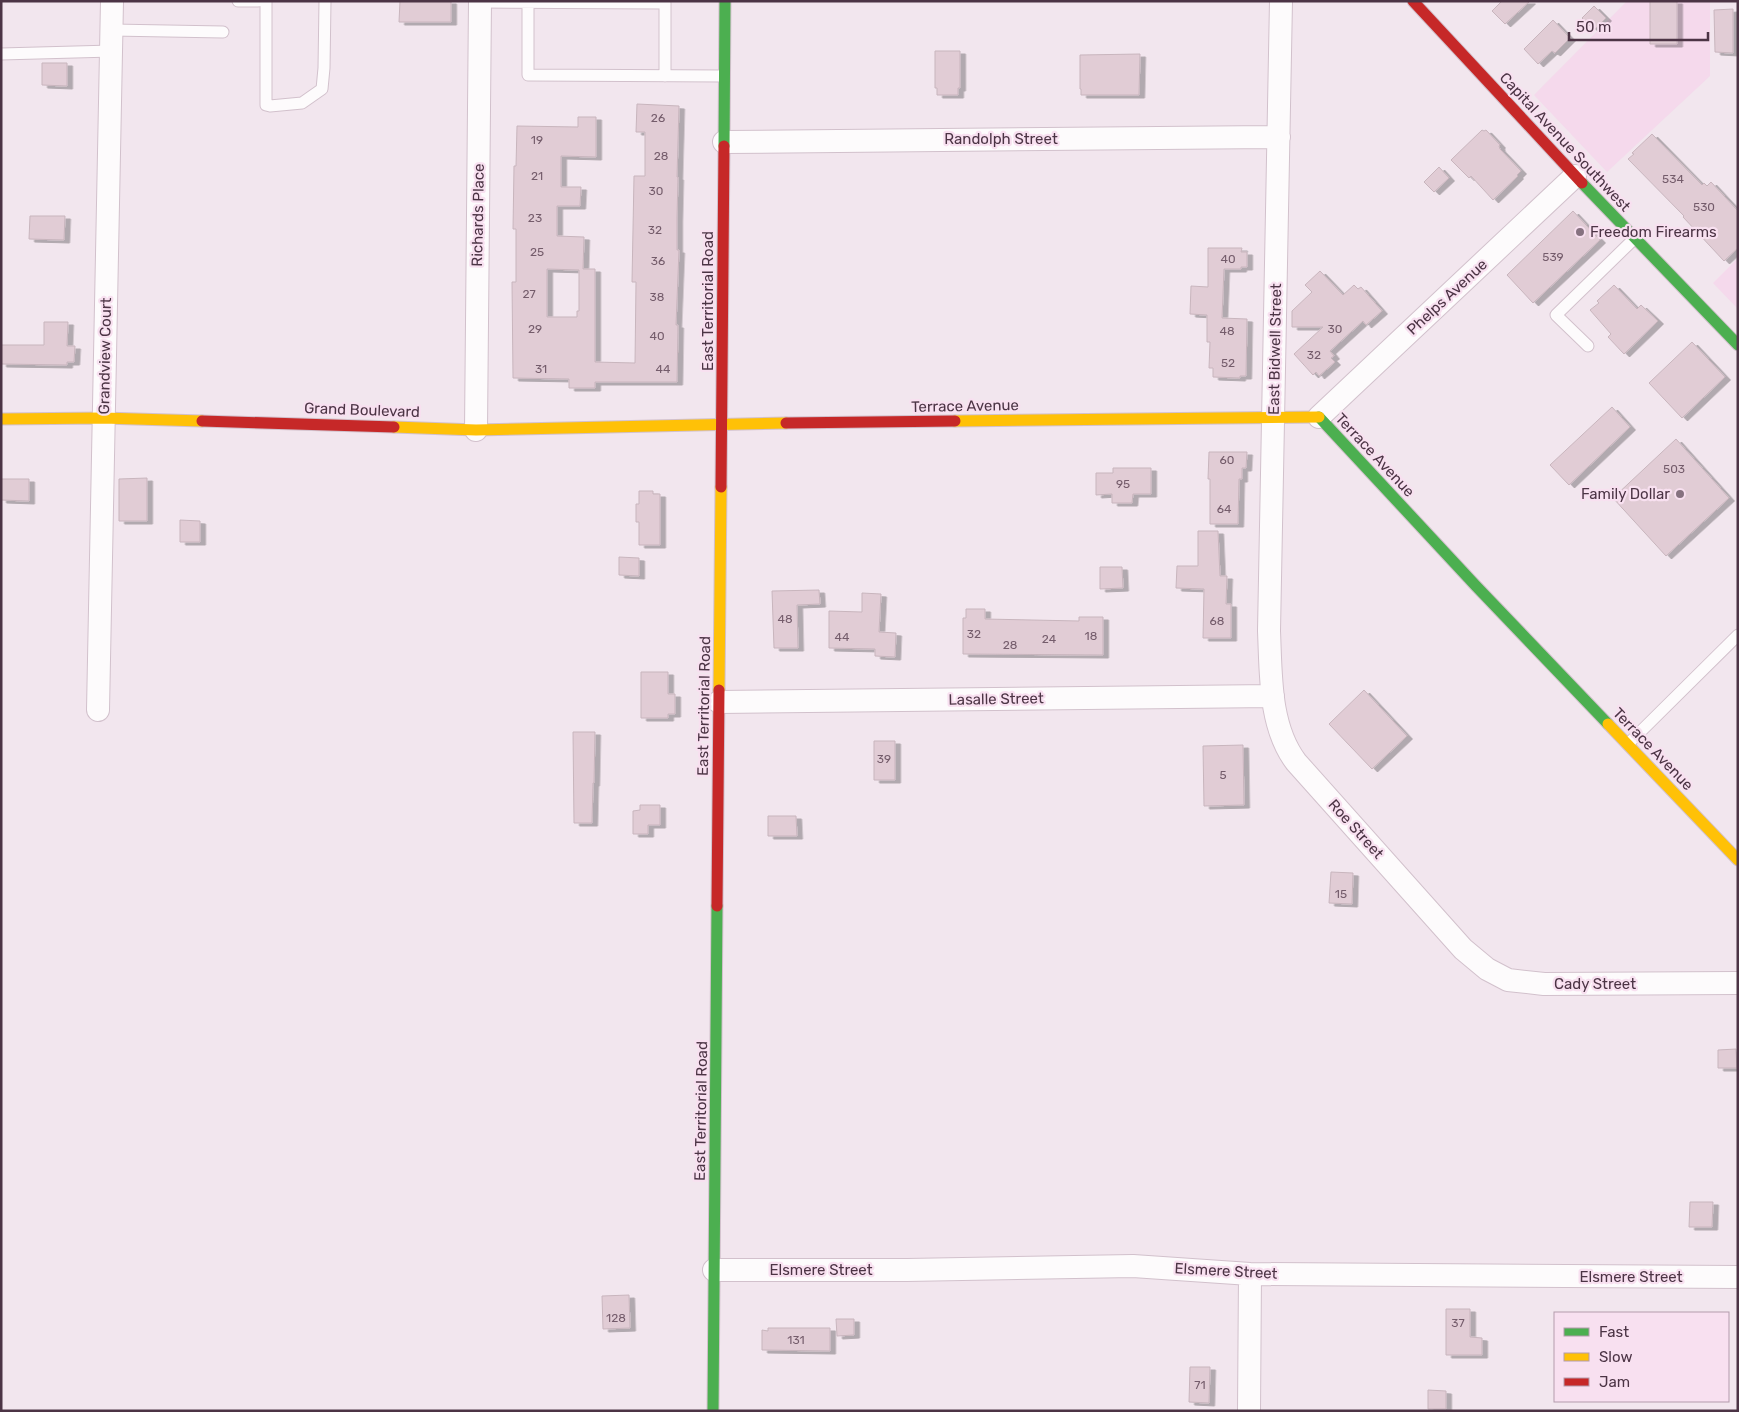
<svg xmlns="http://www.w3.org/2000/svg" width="1739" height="1412" viewBox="0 0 1739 1412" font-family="Rubik,sans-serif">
<defs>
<filter id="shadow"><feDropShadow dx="5.5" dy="3" stdDeviation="0" flood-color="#0004"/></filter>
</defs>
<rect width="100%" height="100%" fill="#f2e6ee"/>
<path fill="#f5d9ec" d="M 1627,1 L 1710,1 L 1710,76 L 1607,172 L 1534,95 Z
M 1738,258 L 1738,309 L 1713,283 Z"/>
<path fill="#e1ccd5" stroke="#c8b5bd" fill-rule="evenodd" filter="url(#shadow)" d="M 400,1 L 451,1 L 451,22 L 399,22 Z
M 1502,1 L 1530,1 L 1505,24 L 1492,11 Z
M 1650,1 L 1677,1 L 1677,44 L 1650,44 Z
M 1594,6 L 1606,18 L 1594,30 L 1582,18 Z
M 1733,9 L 1733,53 L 1715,52 L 1714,10 Z
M 1553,20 L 1570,38 L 1555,53 L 1552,51 L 1538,64 L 1524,49 Z
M 935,51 L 960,51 L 960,88 L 958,88 L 958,95 L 937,95 L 937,88 L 935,88 Z
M 1140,54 L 1139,95 L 1081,95 L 1081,89 L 1080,89 L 1080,55 Z
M 42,63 L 67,63 L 67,86 L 42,85 Z
M 637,104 L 679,106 L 677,177 L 678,177 L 677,218 L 677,250 L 679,250 L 676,325 L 678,325 L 677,382 L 595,382 L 595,388 L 569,388 L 569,379 L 513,378 L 512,282 L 516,282 L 516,229 L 513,229 L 514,166 L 516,166 L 517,126 L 578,127 L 578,117 L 596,117 L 596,157 L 561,156 L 561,187 L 581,187 L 580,206 L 557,206 L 557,236 L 584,237 L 583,269 L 595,269 L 595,362 L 635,363 L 636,282 L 632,282 L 634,176 L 645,176 L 645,132 L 636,132 ZM 547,269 L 579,270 L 579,311 L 577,311 L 577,317 L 547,317 Z
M 1482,130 L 1484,131 L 1486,130 L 1500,145 L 1499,146 L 1500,149 L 1521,171 L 1517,175 L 1518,176 L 1493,200 L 1471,176 L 1469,178 L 1451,160 Z
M 1652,134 L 1702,185 L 1704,183 L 1707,186 L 1711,182 L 1738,211 L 1738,248 L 1724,261 L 1683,217 L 1684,216 L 1628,159 L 1634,154 L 1632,153 Z
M 1439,167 L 1449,178 L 1434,192 L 1424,182 Z
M 1573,211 L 1600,240 L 1533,303 L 1507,275 Z
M 30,216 L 65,216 L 64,240 L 29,239 Z
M 1208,248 L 1242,248 L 1241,252 L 1247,252 L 1247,267 L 1241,267 L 1241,269 L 1224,269 L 1222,318 L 1247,319 L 1246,376 L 1240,376 L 1240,378 L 1213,377 L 1213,368 L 1209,368 L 1210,342 L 1207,342 L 1207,315 L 1190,314 L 1191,286 L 1208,287 Z
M 1320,271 L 1343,295 L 1354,285 L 1358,289 L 1361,287 L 1382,311 L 1366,325 L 1363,321 L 1330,351 L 1334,356 L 1331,358 L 1335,362 L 1319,376 L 1316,372 L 1313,375 L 1294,354 L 1323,327 L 1292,327 L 1292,311 L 1312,292 L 1305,285 Z
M 1614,285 L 1637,309 L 1641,305 L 1658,321 L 1624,354 L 1608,337 L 1611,334 L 1590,310 L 1599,303 L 1597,301 Z
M 44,322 L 68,322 L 67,346 L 75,346 L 74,362 L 67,362 L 67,365 L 1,364 L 1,345 L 44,345 Z
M 1692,342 L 1725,377 L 1682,418 L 1649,383 Z
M 1612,407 L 1630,427 L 1569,485 L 1550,465 Z
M 1676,439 L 1729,498 L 1666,556 L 1613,498 Z
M 1209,452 L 1247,452 L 1246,468 L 1242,468 L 1242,479 L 1239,479 L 1238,524 L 1210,524 L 1210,479 L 1208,479 Z
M 1113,468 L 1151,468 L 1151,494 L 1133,494 L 1132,503 L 1112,503 L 1112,494 L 1096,495 L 1096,473 L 1113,473 Z
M 147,478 L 147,521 L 119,521 L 119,479 Z
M 1,479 L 29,479 L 29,501 L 1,500 Z
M 639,491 L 653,491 L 653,494 L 660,494 L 660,545 L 639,545 L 639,522 L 636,522 L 636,504 L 639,504 Z
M 180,520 L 200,521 L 200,542 L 180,542 Z
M 1198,531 L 1218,531 L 1220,576 L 1227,576 L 1226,604 L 1231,604 L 1231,638 L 1203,638 L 1204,589 L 1176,588 L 1177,566 L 1198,566 Z
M 619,557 L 639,558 L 639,576 L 619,575 Z
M 1100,567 L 1122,567 L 1123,588 L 1100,589 Z
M 819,590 L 820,604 L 797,605 L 798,648 L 774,648 L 772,591 Z
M 862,593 L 881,594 L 879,632 L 896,633 L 895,657 L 875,656 L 875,649 L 829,648 L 829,611 L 862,612 Z
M 966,609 L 985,609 L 985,619 L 1079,621 L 1079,617 L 1103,617 L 1103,655 L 963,654 L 963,618 L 966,618 Z
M 641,672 L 668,672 L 668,694 L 675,694 L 675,714 L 668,714 L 668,718 L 641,718 Z
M 1364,690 L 1407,736 L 1372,769 L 1329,724 Z
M 573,732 L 595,732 L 594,783 L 593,783 L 592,823 L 574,823 Z
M 874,741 L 895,741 L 895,780 L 874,780 Z
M 1243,745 L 1244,805 L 1204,806 L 1203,746 Z
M 640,805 L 660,805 L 660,825 L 648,825 L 648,834 L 633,834 L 633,811 L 640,810 Z
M 768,816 L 796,816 L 797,836 L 768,836 Z
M 1331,872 L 1353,873 L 1352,904 L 1329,903 Z
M 1736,1049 L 1737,1068 L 1718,1068 L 1718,1050 Z
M 1690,1202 L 1713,1202 L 1712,1227 L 1689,1227 Z
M 629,1295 L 630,1328 L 603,1329 L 602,1296 Z
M 1446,1309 L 1470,1309 L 1470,1337 L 1482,1338 L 1482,1355 L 1446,1355 Z
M 836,1319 L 854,1319 L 854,1335 L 837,1336 Z
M 768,1328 L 830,1328 L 830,1351 L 762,1350 L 762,1330 L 768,1331 Z
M 1190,1367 L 1210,1367 L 1209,1403 L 1189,1402 Z
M 1428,1390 L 1446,1391 L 1446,1409 L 1428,1409 Z"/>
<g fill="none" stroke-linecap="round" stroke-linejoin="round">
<defs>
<path id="lane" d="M 238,1 L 258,1
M 266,1 L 266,105 L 270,106 L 302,103 L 322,89 L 324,68 L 325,1
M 480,2 L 665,3 L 665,76
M 528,3 L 528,75 L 724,76
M 112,30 L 223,32
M 1,54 L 112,51
M 1588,346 L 1556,315 L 1635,238
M 1628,744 L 1738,635"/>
<path id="street" d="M 1281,1 L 1269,631 C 1271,675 1269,726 1296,762 L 1463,949 L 1487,969 L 1508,980 L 1544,984 L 1738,983
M 724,142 L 1279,137
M 1319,417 L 1575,176
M 476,430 L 480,1
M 719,702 L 1273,696
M 98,710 L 112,1
M 714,1270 L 907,1270 L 1133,1266 L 1250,1274 L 1738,1277
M 1249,1411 L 1250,1274"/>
<path id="fast" d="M 724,146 L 725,1
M 1582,183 L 1738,345
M 1319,417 L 1476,586 L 1608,724
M 713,1411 L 717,906"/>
<path id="slow" d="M 1,419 L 103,418 L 202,421
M 955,421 L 1319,417
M 394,427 L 476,430 L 786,423
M 719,690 L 721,487
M 1608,724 L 1738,860"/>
<path id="jam" d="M 1413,1 L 1582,183
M 202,421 L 394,427
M 786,423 L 955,421
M 721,487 L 724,146
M 717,906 L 719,690"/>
</defs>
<use href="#lane" stroke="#d2c1cc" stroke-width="13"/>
<use href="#street" stroke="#d2c1cc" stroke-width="24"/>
<use href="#fast" stroke="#d2c1cc" stroke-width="13"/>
<use href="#slow" stroke="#d2c1cc" stroke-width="13"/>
<use href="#jam" stroke="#d2c1cc" stroke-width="13"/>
<use href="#lane" stroke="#fdfbfc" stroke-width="11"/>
<use href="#street" stroke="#fdfbfc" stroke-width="22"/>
<use href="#fast" stroke="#4caf50" stroke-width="11"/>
<use href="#slow" stroke="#ffc107" stroke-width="11"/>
<use href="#jam" stroke="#c62828" stroke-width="11"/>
</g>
<g fill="#867280" stroke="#f8e0f0" stroke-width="2">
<circle cx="1580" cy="232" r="5"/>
<circle cx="1680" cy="494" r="5"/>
</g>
<g text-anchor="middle" stroke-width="4.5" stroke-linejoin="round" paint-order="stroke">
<g font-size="12" fill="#745c6b">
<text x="658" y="122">26</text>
<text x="537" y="144">19</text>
<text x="661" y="160">28</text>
<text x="537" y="180">21</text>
<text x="1673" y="183">534</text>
<text x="656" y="195">30</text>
<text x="1704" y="211">530</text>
<text x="535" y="222">23</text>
<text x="655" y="234">32</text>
<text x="537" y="256">25</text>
<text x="1553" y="261">539</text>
<text x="1228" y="263">40</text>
<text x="658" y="265">36</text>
<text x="529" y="298">27</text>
<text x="657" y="301">38</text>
<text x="535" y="333">29</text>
<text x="1335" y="333">30</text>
<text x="1227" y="335">48</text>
<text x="657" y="340">40</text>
<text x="1314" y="359">32</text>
<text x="1228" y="367">52</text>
<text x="541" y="373">31</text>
<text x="663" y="373">44</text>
<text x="1227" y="464">60</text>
<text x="1674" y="473">503</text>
<text x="1123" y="488">95</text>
<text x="1224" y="513">64</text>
<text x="785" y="623">48</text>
<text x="1217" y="625">68</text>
<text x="974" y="638">32</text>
<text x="1091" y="640">18</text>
<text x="842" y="641">44</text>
<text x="1049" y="643">24</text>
<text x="1010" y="649">28</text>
<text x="884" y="763">39</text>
<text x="1223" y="779">5</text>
<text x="1341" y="898">15</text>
<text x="616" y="1322">128</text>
<text x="1458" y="1327">37</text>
<text x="796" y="1344">131</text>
<text x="1200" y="1389">71</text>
</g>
<g font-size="15" fill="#4c3445" stroke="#f8e0f0">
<text x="1001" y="144">Randolph Street</text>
<text transform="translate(1565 142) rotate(47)" y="5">Capital Avenue Southwest</text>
<text transform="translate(478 215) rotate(-89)" y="5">Richards Place</text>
<text transform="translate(1447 297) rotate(-43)" y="5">Phelps Avenue</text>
<text transform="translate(708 301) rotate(-90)" y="5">East Territorial Road</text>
<text transform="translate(1275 349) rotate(-89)" y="5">East Bidwell Street</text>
<text transform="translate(105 356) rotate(-89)" y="5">Grandview Court</text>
<text transform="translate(965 406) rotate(-1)" y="5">Terrace Avenue</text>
<text transform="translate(362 410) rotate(2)" y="5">Grand Boulevard</text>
<text transform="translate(1375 455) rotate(47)" y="5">Terrace Avenue</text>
<text transform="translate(996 699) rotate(-1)" y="5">Lasalle Street</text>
<text transform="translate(704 706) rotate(-89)" y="5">East Territorial Road</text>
<text transform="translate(1653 749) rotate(46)" y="5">Terrace Avenue</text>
<text transform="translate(1356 829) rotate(48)" y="5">Roe Street</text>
<text x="1595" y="989">Cady Street</text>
<text transform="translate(701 1111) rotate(-89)" y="5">East Territorial Road</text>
<text x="821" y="1275">Elsmere Street</text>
<text transform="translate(1226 1271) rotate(3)" y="5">Elsmere Street</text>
<text x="1631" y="1282">Elsmere Street</text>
</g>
<g font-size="15" fill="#4c3445" stroke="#f8e0f0" text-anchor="start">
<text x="1590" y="237">Freedom Firearms</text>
<text x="1670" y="499" text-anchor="end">Family Dollar</text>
</g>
</g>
<rect width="1739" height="1412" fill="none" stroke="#4c3445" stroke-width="5"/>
<rect x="1554" y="1312" width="175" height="90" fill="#f8e0f0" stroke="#b39bac"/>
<rect x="1564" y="1328" width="25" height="8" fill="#4caf50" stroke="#b39bac"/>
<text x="1599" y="1337" font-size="15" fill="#4c3445">Fast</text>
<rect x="1564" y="1353" width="25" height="8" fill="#ffc107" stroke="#b39bac"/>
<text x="1599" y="1362" font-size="15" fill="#4c3445">Slow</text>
<rect x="1564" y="1378" width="25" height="8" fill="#c62828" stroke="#b39bac"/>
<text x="1599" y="1387" font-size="15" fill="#4c3445">Jam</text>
<path d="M1569 32v8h139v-8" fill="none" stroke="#4c3445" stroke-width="2.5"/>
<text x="1576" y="32" font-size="15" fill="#4c3445" stroke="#f8e0f0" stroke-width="4" paint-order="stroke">50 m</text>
</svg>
